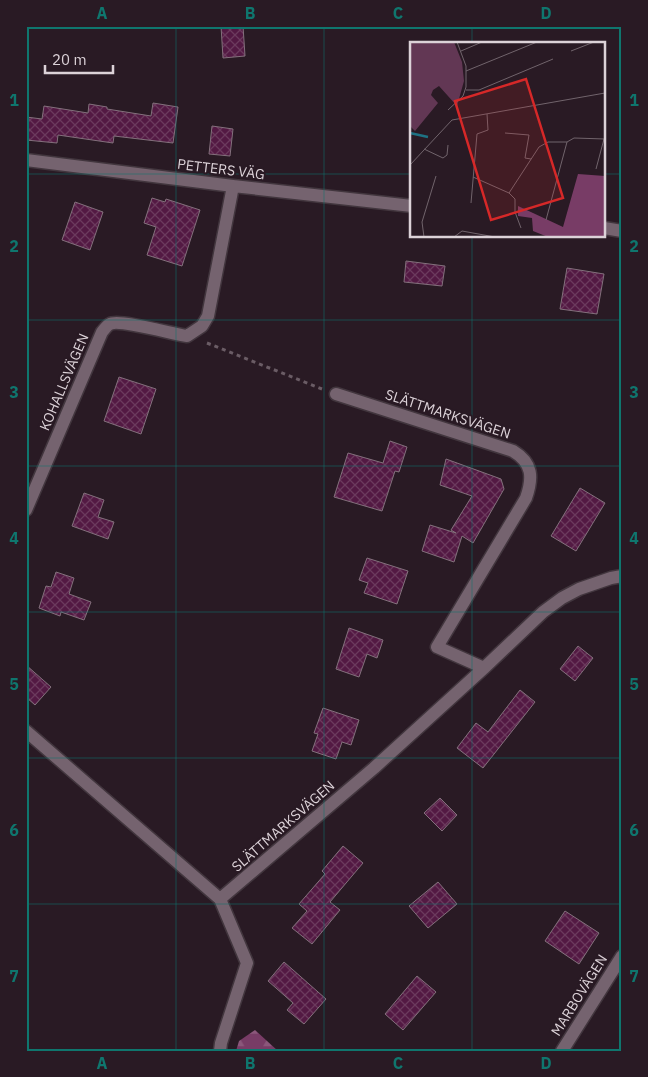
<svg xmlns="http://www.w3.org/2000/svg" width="648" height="1077" viewBox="0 0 648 1077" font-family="'IBM Plex Sans',sans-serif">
<defs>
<pattern id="forest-firs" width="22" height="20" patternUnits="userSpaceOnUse" patternTransform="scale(1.25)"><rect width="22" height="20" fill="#783c66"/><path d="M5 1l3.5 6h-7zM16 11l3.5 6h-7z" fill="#8b577b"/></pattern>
<pattern id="building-cross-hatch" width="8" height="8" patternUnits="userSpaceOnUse" patternTransform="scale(1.25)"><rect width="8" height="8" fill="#531943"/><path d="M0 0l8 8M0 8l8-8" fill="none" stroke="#6b3a5d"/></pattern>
</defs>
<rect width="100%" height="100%" fill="#291a24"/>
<path fill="url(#forest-firs)" d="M 255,1030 L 278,1051 L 236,1051 L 239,1041 Z"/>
<path fill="url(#building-cross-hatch)" stroke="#83707c" d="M 221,26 L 243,26 L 245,56 L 223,58 Z
M 153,103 L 178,107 L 173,143 L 114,136 L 113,143 L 58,135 L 57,143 L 26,140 L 26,117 L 42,119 L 44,106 L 88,113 L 89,104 L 107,107 L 107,109 L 151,116 Z
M 212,126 L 233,129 L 230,156 L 209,154 Z
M 152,198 L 165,202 L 166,199 L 200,210 L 182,266 L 147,255 L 156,227 L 144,223 Z
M 75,202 L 103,212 L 90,250 L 62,240 Z
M 406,261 L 445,266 L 442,286 L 404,282 Z
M 567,268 L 604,274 L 597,314 L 560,309 Z
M 119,377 L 156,389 L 141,434 L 104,421 Z
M 390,441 L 407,447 L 399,472 L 395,471 L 382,511 L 334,497 L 348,453 L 383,463 Z
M 446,459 L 501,479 L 504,489 L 473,543 L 462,536 L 454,562 L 422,551 L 430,525 L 456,533 L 451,530 L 472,496 L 440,485 Z
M 580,488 L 605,503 L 576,551 L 551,536 Z
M 84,493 L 104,500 L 98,517 L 114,522 L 108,539 L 72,526 Z
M 367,558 L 408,571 L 397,604 L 364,593 L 368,583 L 359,580 Z
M 56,572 L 74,578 L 69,594 L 91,602 L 84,620 L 61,612 L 60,616 L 39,608 L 46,586 L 51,587 Z
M 349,628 L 383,640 L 377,658 L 367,654 L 359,677 L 336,669 Z
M 578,646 L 593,658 L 575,681 L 560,669 Z
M 26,665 L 51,687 L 35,705 L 26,697 Z
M 520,690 L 535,702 L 483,768 L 457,748 L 476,723 L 488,732 Z
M 323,708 L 359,720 L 351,745 L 342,742 L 336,759 L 312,751 L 318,734 L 314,733 Z
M 440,798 L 457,815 L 442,831 L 424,813 Z
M 343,846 L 363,863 L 330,902 L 340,910 L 312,944 L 292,928 L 307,911 L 299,904 L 325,874 L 322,871 Z
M 438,882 L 457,904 L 428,928 L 409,906 Z
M 565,911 L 599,933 L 579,964 L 545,941 Z
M 284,962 L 326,999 L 304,1024 L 287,1010 L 293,1003 L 268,981 Z
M 417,976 L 436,992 L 403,1030 L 385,1014 Z"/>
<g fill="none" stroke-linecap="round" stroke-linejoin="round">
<defs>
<path id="minor" d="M 26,160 L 233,186 L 412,206
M 604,228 L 622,231
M 336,394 L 513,451 C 533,463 533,478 526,498 L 437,647 L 484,668
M 26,510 L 102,332 C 104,330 107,325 110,324 C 119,319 173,334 187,336 L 202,326 L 208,316 L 233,186
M 26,731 L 220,899
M 220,1051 L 221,1043 L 247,963 L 220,899 L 374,768 L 484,668 L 543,612 L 562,598 L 579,589 L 611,578 L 622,576
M 562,1051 L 622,956"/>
</defs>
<use href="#minor" stroke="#42363e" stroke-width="15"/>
<path stroke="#6a5c65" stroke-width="3" stroke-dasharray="4 4" stroke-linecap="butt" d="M 207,343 L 322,389"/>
<use href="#minor" stroke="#75636f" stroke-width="12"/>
</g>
<path fill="none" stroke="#0f766e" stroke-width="1" stroke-opacity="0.55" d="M 176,26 L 176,1051M 324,26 L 324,1051M 472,26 L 472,44M 26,174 L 412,174M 604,174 L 622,174M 472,236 L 472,1051M 26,320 L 622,320M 26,466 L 622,466M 26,612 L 622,612M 26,758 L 622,758M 26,904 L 622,904"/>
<g text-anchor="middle" stroke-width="4" stroke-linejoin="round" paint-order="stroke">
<g font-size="14" fill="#dcd2d8" stroke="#291a24">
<text transform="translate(221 169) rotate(7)" y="5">PETTERS VÄG</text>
<text transform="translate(64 382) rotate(-67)" y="5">KOHALLSVÄGEN</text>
<text transform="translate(448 414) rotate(18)" y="5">SLÄTTMARKSVÄGEN</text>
<text transform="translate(283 826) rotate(-41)" y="5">SLÄTTMARKSVÄGEN</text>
<text transform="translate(579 995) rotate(-58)" y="5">MARBOVÄGEN</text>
</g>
</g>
<g transform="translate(410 42)">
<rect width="195" height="195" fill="#291a24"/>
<path d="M 0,0 L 44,0 L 52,20 L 54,39 L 47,64 L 29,44 L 23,48 L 21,53 L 28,61 L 5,89 L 0,84 Z" fill="#623754"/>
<path d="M 168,132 L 195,134 L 195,195 L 138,195 L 123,189 L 122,176 L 108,174 L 108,164 L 153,185 Z" fill="#783c66"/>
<path fill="none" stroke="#1e7283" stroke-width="2.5" d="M 0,91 L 18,95"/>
<path fill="none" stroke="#71646c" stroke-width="1" d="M 51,9 L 72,0M 161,9 L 184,0M 56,29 L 127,0M 56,48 L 69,48 L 143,17M 38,68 L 53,54 L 56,45 L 56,24 L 47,0M 95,91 L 119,93 L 115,116 L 121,117M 157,100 L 164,96 L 195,97M 14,107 L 33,116 L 37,113 L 38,103M 0,123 L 42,78 L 195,51M 186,127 L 194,97M 63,135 L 99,151M 61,161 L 67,92 L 78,88 L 77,72M 136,178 L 157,100M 111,186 L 105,170 L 105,157 L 99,151 L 129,105 L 138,100 L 157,100M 14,195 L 12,180 L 26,134M 44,195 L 52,189 L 85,195"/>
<path fill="#d62828" fill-opacity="0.15" stroke="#d62828" stroke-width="2.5" d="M 116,37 L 153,156 L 81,178 L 45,59 Z"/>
<rect width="195" height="195" fill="none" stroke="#dcd2d8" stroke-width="2.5"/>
</g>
<rect width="648" height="1077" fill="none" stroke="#291a24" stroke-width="55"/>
<path d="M45 65v8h68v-8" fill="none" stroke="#dcd2d8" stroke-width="2.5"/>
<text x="52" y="65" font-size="15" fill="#dcd2d8" stroke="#291a24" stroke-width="4" paint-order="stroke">20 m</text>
<rect x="28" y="28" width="592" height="1022" fill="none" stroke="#0f766e" stroke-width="2"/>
<g font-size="16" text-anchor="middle" font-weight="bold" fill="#0f766e">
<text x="102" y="19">A</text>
<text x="250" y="19">B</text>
<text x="398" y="19">C</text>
<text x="546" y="19">D</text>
<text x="14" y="106">1</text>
<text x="634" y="106">1</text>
<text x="14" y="252">2</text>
<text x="634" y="252">2</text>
<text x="14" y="398">3</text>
<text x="634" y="398">3</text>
<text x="14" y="544">4</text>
<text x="634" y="544">4</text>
<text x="14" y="690">5</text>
<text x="634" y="690">5</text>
<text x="14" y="836">6</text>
<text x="634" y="836">6</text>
<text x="14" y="982">7</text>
<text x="634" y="982">7</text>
<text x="102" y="1069">A</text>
<text x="250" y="1069">B</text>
<text x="398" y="1069">C</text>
<text x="546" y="1069">D</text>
</g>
</svg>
